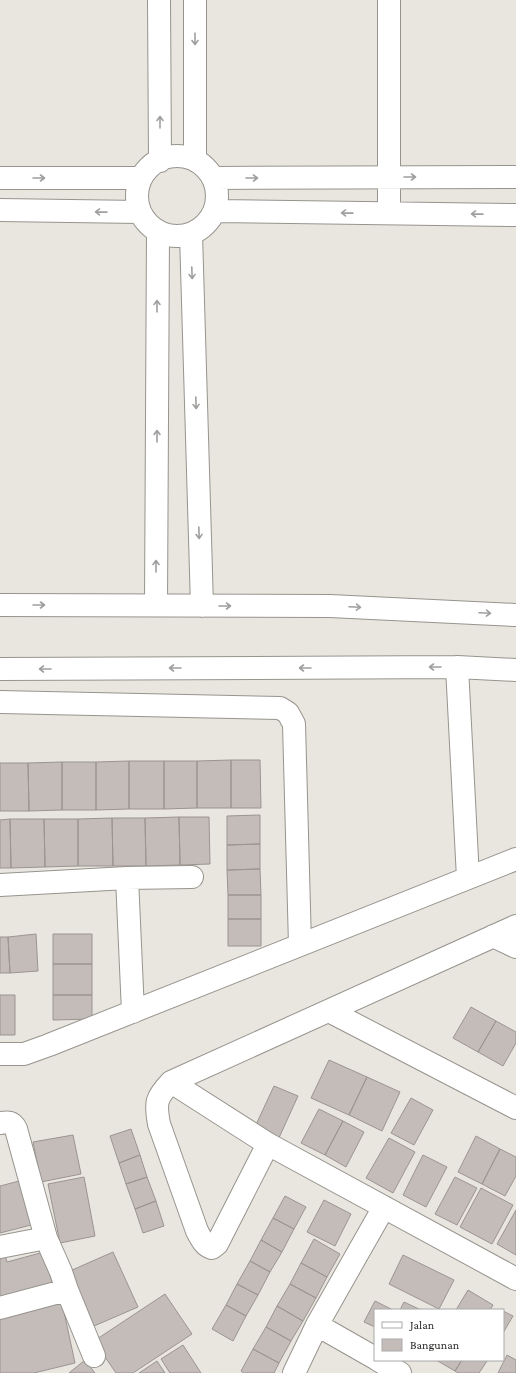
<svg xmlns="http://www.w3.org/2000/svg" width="516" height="1373" viewBox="0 0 516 1373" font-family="'Crimson Pro',serif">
<rect width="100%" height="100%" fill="#e9e5df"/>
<path fill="#c3bcb9" stroke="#9c9491" d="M 231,760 L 231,808 L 197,808 L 197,761 Z
M 231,760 L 260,760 L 261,808 L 231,808 Z
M 129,761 L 129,809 L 96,810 L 96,762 Z
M 129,761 L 164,761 L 164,809 L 129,809 Z
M 164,761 L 197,761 L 197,808 L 164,809 Z
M 62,762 L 62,810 L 29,811 L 28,763 Z
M 62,762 L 96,762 L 96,810 L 62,810 Z
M 0,763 L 28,763 L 29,811 L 0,811 Z
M 260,815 L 260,844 L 227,845 L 227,816 Z
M 179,817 L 180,865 L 146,866 L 145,818 Z
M 179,817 L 209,817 L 210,864 L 180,865 Z
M 112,818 L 113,866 L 78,866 L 78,819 Z
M 112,818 L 145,818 L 146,866 L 113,866 Z
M 10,819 L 11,868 L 0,868 L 0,820 Z
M 10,819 L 44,819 L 45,867 L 11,868 Z
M 44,819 L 78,819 L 78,866 L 45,867 Z
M 260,844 L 260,869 L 227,870 L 227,845 Z
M 260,869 L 261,895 L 228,895 L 227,870 Z
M 228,895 L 261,895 L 261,919 L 228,919 Z
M 228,919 L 261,919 L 261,946 L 228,946 Z
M 36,934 L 38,971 L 10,973 L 8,937 Z
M 53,934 L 92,934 L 92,964 L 53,964 Z
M 0,937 L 8,937 L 10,973 L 0,973 Z
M 53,964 L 92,964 L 92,995 L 53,995 Z
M 0,995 L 15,995 L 15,1035 L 0,1035 Z
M 53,995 L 92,995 L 92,1019 L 53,1020 Z
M 471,1007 L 496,1021 L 478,1052 L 453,1038 Z
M 496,1021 L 516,1032 L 516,1043 L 503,1066 L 478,1052 Z
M 329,1060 L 367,1077 L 349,1115 L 311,1098 Z
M 367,1077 L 400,1092 L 382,1131 L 349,1115 Z
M 274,1086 L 298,1096 L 278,1140 L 254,1129 Z
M 411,1098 L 433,1110 L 414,1145 L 391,1133 Z
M 319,1109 L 343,1121 L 325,1155 L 301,1143 Z
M 343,1121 L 364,1132 L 346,1167 L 325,1155 Z
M 131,1129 L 140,1155 L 119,1163 L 110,1136 Z
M 73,1135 L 81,1174 L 41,1182 L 33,1142 Z
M 476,1136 L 500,1149 L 482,1184 L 458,1172 Z
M 389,1138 L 415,1152 L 393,1193 L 366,1178 Z
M 500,1149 L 516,1157 L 516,1176 L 505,1196 L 482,1184 Z
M 140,1155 L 147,1177 L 126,1184 L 119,1163 Z
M 423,1155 L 447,1167 L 426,1207 L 403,1195 Z
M 84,1177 L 95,1236 L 60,1243 L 48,1184 Z
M 147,1177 L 156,1201 L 135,1209 L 126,1184 Z
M 455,1177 L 477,1188 L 457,1225 L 435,1214 Z
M 23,1180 L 35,1224 L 0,1233 L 0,1186 Z
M 481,1188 L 513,1205 L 492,1244 L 460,1227 Z
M 285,1196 L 306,1207 L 294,1229 L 273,1218 Z
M 324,1200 L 351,1214 L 335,1246 L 307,1232 Z
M 156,1201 L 164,1226 L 143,1233 L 135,1209 Z
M 516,1210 L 516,1255 L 497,1244 Z
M 273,1218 L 294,1229 L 282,1252 L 261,1240 Z
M 314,1239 L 340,1254 L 327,1277 L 301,1263 Z
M 261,1240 L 282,1252 L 270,1272 L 250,1261 Z
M 3,1248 L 7,1262 L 44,1252 L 53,1286 L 0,1300 L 0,1249 Z
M 113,1252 L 138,1307 L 94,1326 L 70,1271 Z
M 403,1255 L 454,1280 L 439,1309 L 389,1284 Z
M 250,1261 L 270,1272 L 258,1295 L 237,1284 Z
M 301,1263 L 327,1277 L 316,1298 L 290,1284 Z
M 237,1284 L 258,1295 L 246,1316 L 226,1305 Z
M 290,1284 L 316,1298 L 303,1321 L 277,1306 Z
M 468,1290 L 493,1305 L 490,1310 L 456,1310 Z
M 165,1294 L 192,1334 L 133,1373 L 116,1373 L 94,1341 Z
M 61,1298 L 75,1363 L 34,1373 L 0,1373 L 0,1313 Z
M 375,1301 L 393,1310 L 375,1310 L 375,1327 L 364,1322 Z
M 404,1302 L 421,1310 L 400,1310 Z
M 226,1305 L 246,1316 L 233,1341 L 212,1329 Z
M 277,1306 L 303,1321 L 291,1341 L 266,1327 Z
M 503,1311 L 513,1316 L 503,1333 Z
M 266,1327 L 291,1341 L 279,1363 L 253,1349 Z
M 183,1345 L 201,1373 L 170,1373 L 161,1359 Z
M 253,1349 L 279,1363 L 274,1373 L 244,1373 L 241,1371 Z
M 507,1355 L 516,1360 L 516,1373 L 498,1373 Z
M 85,1360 L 95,1373 L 69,1373 Z
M 436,1360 L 462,1360 L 455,1371 Z
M 462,1360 L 486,1360 L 487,1361 L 479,1373 L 458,1373 L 455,1371 Z
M 157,1361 L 165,1373 L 139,1373 Z"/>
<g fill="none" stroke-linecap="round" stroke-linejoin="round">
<defs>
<path id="minor" d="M 159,0 L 160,161
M 195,0 L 195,160
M137 196a40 40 0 1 1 80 0a40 40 0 1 1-80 0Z
M 0,178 L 141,178
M 213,178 L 516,177
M 0,210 L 140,212
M 215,211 L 516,215
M 389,213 L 389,0
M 191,234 L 202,606
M 0,605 L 330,606 L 516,615
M 156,605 L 158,232
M 457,667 L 468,878
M 0,669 L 457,667 L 516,670
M 0,702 L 280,708 L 288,713 L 294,724 L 300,945
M 127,878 L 133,1012
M 0,885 L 127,878 L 192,877
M 516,926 L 171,1082 L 268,1144 L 516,1279
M 493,936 L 516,947
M 329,1011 L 516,1108
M 0,1054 L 24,1054 L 49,1045 L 516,859
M 171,1082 C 156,1098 155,1102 159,1124 L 197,1231 C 201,1238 204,1246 212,1248 L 217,1244 L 268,1144
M 0,1123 C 7,1122 12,1121 16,1129 L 46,1238
M 0,1247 L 46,1238 L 61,1272 L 67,1290 L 94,1356
M 0,1308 L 67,1290
M 317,1325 L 375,1358
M 378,1360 L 400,1373
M 294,1373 L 317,1325 L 384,1207"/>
</defs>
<use href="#minor" stroke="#97948e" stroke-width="24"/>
<use href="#minor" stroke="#fff" stroke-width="22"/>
</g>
<defs><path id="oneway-shaft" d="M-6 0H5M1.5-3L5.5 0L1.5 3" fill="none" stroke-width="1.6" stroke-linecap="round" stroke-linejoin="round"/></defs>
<g stroke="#a09f9e">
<use href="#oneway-shaft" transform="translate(195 39) rotate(90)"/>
<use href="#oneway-shaft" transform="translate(160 122) rotate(-90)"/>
<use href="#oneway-shaft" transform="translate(410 177)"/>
<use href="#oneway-shaft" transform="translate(39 178)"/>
<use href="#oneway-shaft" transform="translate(252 178)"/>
<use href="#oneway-shaft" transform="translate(101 212) rotate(-179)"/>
<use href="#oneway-shaft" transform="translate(347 213) rotate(-179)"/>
<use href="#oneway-shaft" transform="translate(477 214) rotate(-179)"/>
<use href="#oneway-shaft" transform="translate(192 273) rotate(88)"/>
<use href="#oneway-shaft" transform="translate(157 306) rotate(-90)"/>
<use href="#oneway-shaft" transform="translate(196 403) rotate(88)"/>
<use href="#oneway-shaft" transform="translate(157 436) rotate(-90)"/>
<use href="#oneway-shaft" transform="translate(199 533) rotate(88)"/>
<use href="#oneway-shaft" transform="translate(156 566) rotate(-90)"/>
<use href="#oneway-shaft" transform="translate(39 605)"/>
<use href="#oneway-shaft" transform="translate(225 606)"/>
<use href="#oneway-shaft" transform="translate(355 607) rotate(3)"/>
<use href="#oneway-shaft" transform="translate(485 613) rotate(3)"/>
<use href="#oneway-shaft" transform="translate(435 667) rotate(180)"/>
<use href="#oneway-shaft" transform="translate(175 668) rotate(180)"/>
<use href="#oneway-shaft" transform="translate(305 668) rotate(180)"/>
<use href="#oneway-shaft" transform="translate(45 669) rotate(180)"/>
</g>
<rect x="374" y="1309" width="130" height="52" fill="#ffffff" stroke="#aaa9a9"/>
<rect x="382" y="1322" width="20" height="6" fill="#ffffff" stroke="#aaa9a9"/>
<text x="410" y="1329" font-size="12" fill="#2b2927">Jalan</text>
<rect x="382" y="1339" width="20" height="12" fill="#c3bcb9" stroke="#aaa9a9"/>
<text x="410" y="1349" font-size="12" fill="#2b2927">Bangunan</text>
</svg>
